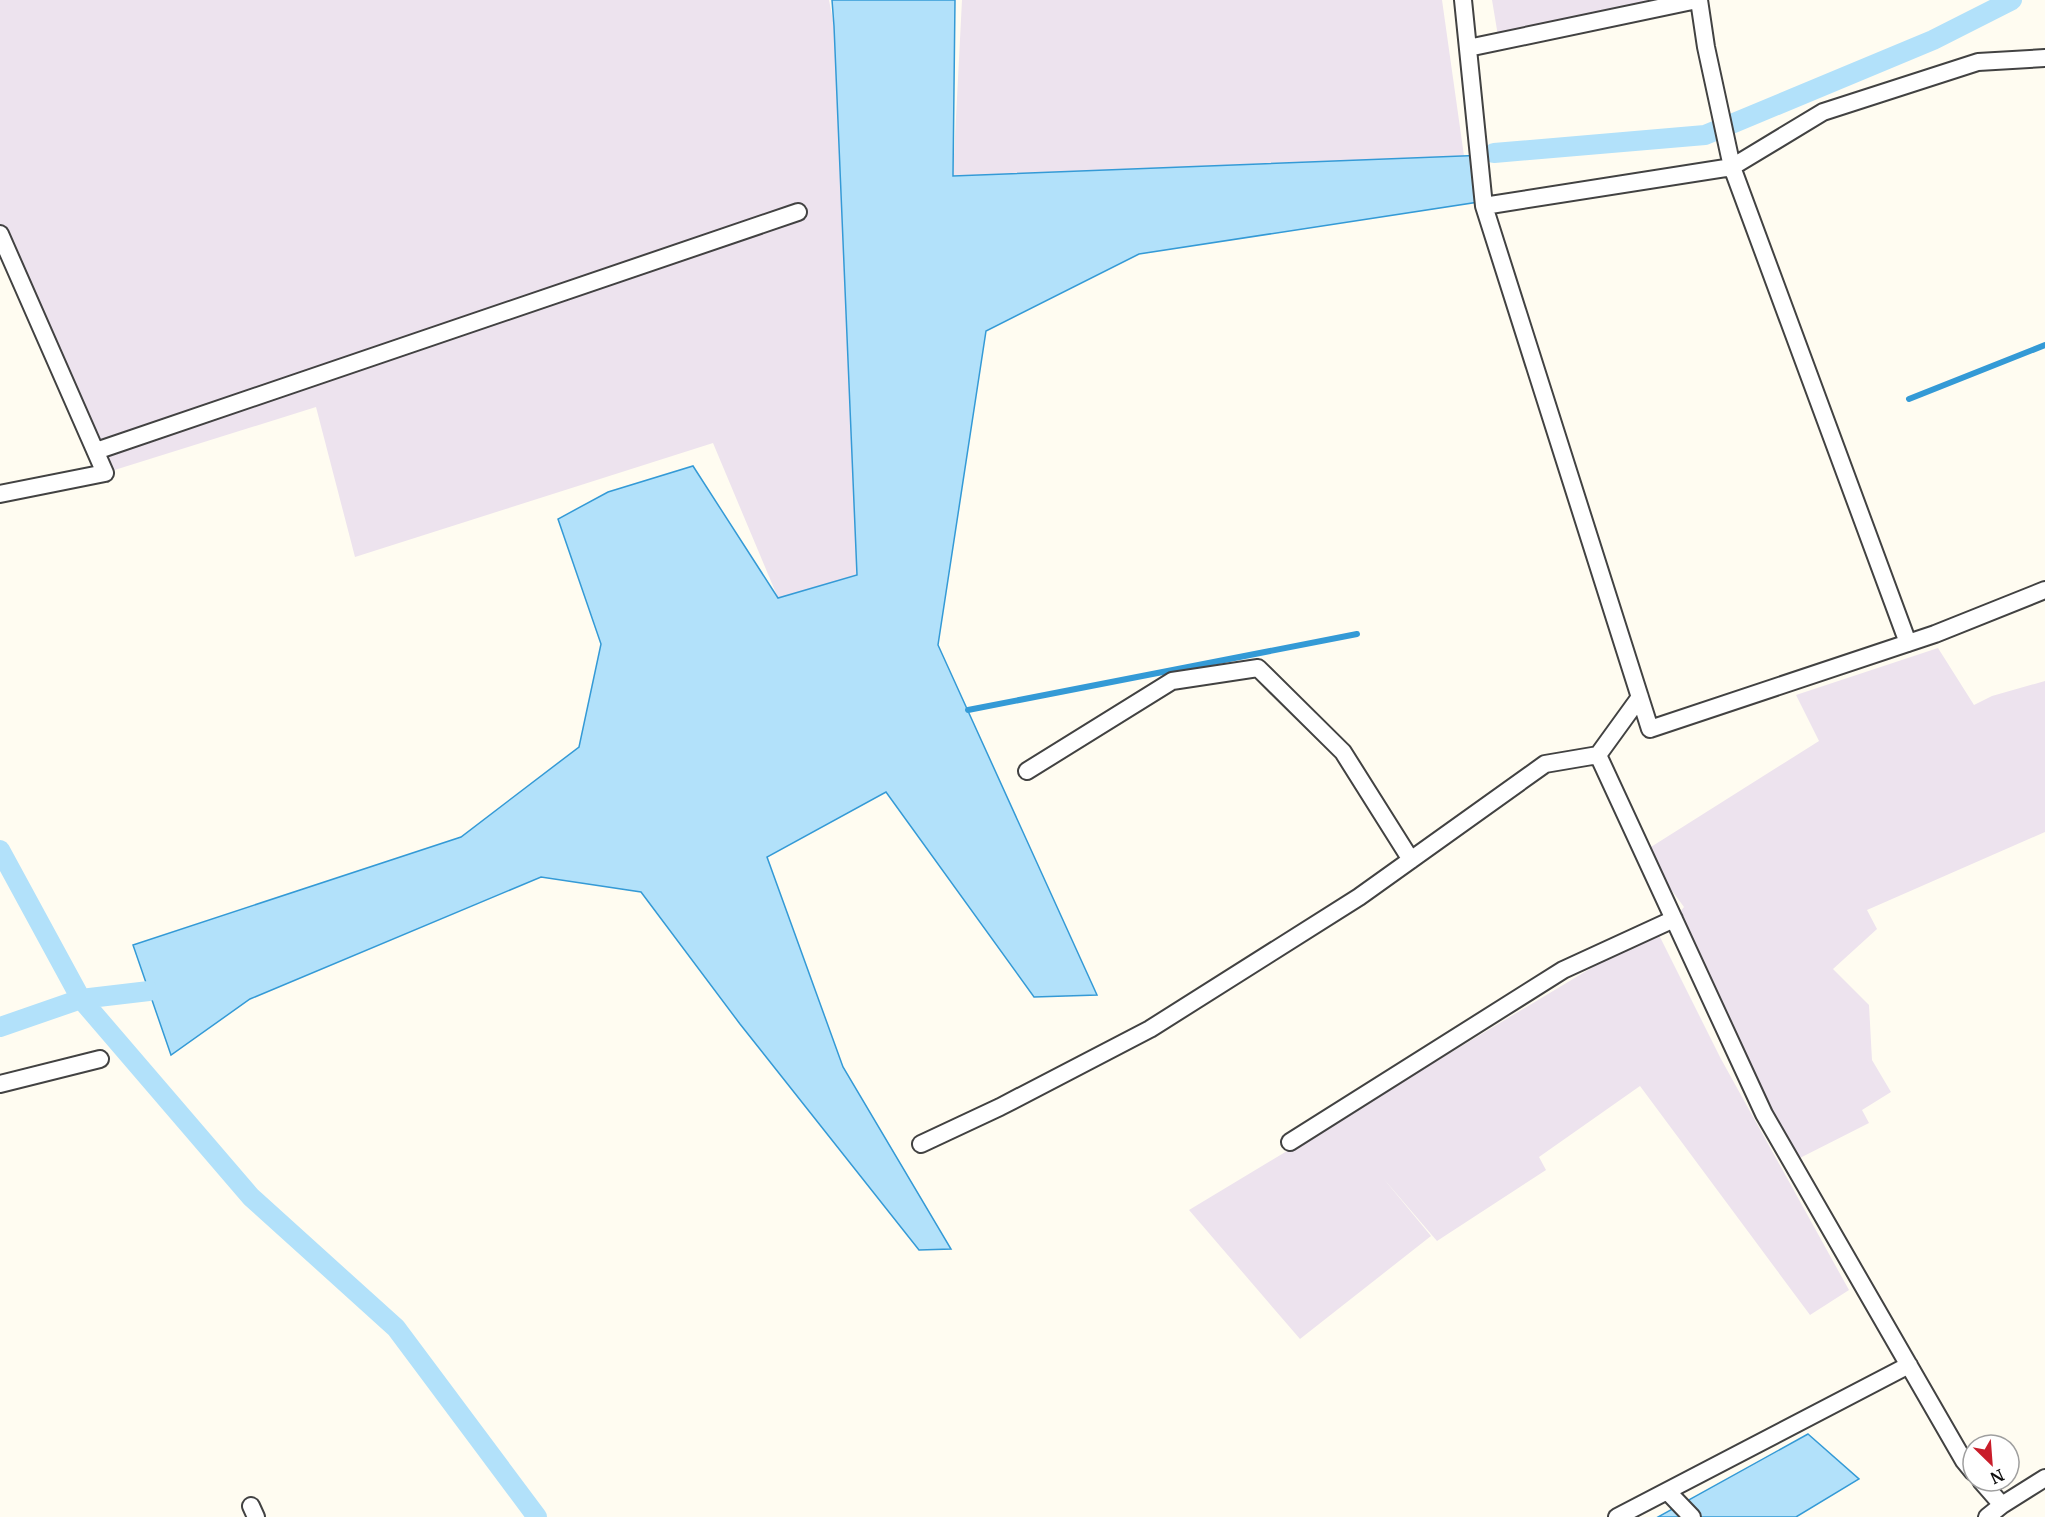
<svg xmlns="http://www.w3.org/2000/svg" width="2045" height="1517" viewBox="0 0 2045 1517" font-family="Merriweather,serif">
<rect width="100%" height="100%" fill="#fffcf1"/>
<path fill="#ede3ee" d="M 0,0 L 829,0 L 834,26 L 857,575 L 778,598 L 713,443 L 355,557 L 316,407 L 105,473 L 0,228 Z
M 962,0 L 1442,0 L 1464,156 L 953,176 Z
M 1492,0 L 1670,0 L 1498,36 Z
M 1938,648 L 1974,705 L 1992,696 L 2045,681 L 2045,832 L 1867,910 L 1877,929 L 1833,969 L 1869,1005 L 1872,1060 L 1891,1092 L 1862,1110 L 1869,1123 L 1792,1162 L 1674,919 L 1684,907 L 1643,852 L 1819,741 L 1796,695 Z
M 1656,929 L 1721,1059 L 1849,1290 L 1810,1315 L 1640,1086 L 1539,1157 L 1546,1170 L 1437,1241 L 1383,1178 L 1431,1236 L 1300,1339 L 1189,1210 Z"/>
<path fill="#b2e1fa" stroke="#349ad6" stroke-width="1.5" d="M 832,0 L 955,0 L 953,176 L 1487,155 L 1485,201 L 1139,254 L 986,331 L 938,645 L 1097,995 L 1034,997 L 886,792 L 767,857 L 843,1067 L 951,1249 L 919,1250 L 740,1024 L 641,892 L 541,877 L 250,999 L 171,1055 L 133,945 L 461,837 L 579,747 L 601,644 L 558,519 L 608,492 L 693,466 L 778,598 L 857,575 L 834,26 Z
M 1808,1434 L 1859,1479 L 1796,1517 L 1658,1517 Z"/>
<g fill="none" stroke-linecap="round" stroke-linejoin="round">
<path stroke="#349ad6" stroke-width="6" d="M 1909,399 L 2045,345
M 968,710 L 1357,634"/>
<path stroke="#b2e1fa" stroke-width="20" d="M 1494,153 L 1705,135 L 1933,40 L 2012,0
M 0,850 L 81,999 L 251,1197 L 396,1328 L 537,1517
M 0,1027 L 81,999 L 149,991"/>
<defs>
<path id="minor" d="M 1463,0 L 1484,206 L 1650,729 L 1935,634 L 2045,590
M 1699,0 L 1706,47 L 1732,167 L 1908,643
M 1468,48 L 1697,0
M 1484,206 L 1732,167 L 1823,112 L 1978,62 L 2045,58
M 0,234 L 105,473 L 0,494
M 96,451 L 798,212
M 1640,697 L 1598,755 L 1764,1114 L 1964,1461 L 1973,1472
M 1027,771 L 1172,681 L 1258,668 L 1343,752 L 1411,860
M 0,1084 L 100,1059
M 1290,1142 L 1563,970 L 1674,919
M 921,1144 L 1000,1107 L 1150,1029 L 1359,897 L 1545,764 L 1598,755
M 1981,1481 L 2002,1505
M 1668,1492 L 1692,1517
M 251,1506 L 256,1517
M 1617,1517 L 1909,1365
M 1987,1517 L 2002,1505 L 2045,1478"/>
</defs>
<use href="#minor" stroke="#424242" stroke-width="20"/>
<use href="#minor" stroke="#fff" stroke-width="16"/>
</g>
<g transform="translate(1991 1463) rotate(155)"><circle r="28" fill="#ffffff" stroke="#9f9f9f" stroke-width="1.5"/>
<path d="M0-4.5L10 22L0 15L-10 22Z" fill="#c91d2a"/>
<text y="-9" font-size="16" font-weight="bold" text-anchor="middle" fill="#0f0f0f">N</text>
</g>
</svg>
